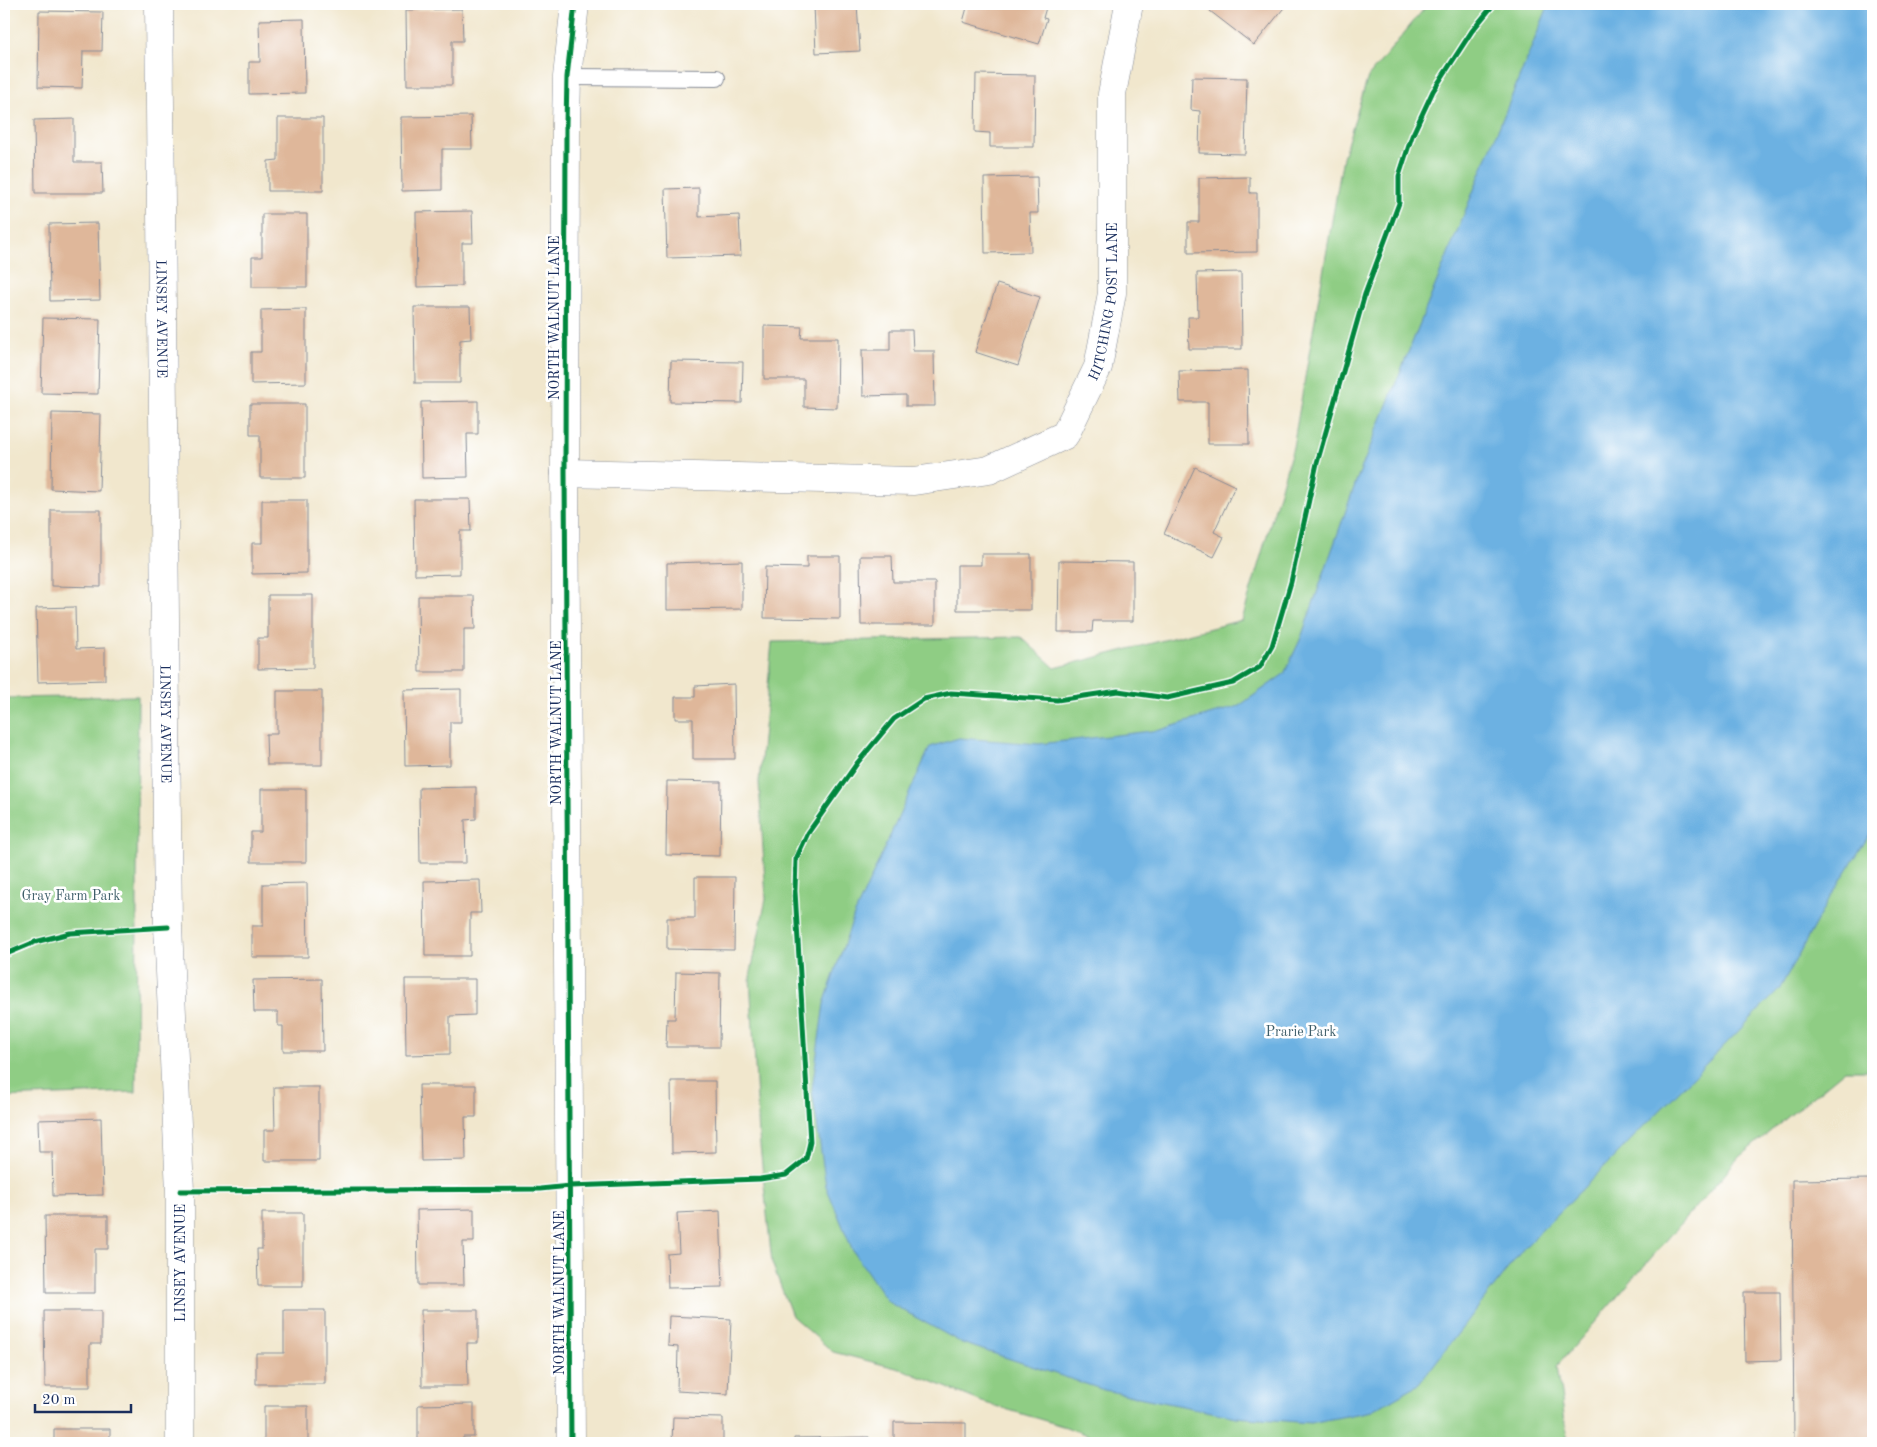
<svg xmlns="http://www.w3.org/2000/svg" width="1877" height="1447" viewBox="0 0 1877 1447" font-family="'Old Standard TT',serif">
<rect width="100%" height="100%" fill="#fff"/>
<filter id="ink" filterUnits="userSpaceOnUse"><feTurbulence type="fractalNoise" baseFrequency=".02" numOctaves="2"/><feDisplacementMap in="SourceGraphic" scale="10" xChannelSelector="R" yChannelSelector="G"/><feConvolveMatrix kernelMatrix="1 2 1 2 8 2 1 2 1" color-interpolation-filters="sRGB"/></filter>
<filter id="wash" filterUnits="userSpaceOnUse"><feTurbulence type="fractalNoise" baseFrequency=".0096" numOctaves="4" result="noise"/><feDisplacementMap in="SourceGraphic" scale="20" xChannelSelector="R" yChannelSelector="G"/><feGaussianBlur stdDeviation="1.12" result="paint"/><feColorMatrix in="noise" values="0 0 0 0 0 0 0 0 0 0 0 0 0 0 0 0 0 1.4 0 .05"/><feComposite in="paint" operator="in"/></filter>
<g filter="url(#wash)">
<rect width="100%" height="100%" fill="#f1e7cd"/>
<path fill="#8fcd84" stroke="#557e71" d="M 1428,4 L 1873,4 L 1873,1070 L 1845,1070 L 1739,1157 L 1557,1366 L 1568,1443 L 1108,1443 L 1066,1427 L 982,1402 L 904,1370 L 833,1352 L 792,1316 L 772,1263 L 759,1136 L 750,977 L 766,899 L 759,782 L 772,642 L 1021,637 L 1055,668 L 1242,620 L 1293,447 L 1343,157 L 1368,77 Z
M 138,696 L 136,1092 L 4,1097 L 4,698 Z"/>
<path fill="#6cb1e2" stroke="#4470a0" d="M 1549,4 L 1873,4 L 1873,829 L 1826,904 L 1779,990 L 1523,1249 L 1419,1384 L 1372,1411 L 1310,1423 L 1236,1417 L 1104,1390 L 962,1343 L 888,1302 L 853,1251 L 826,1186 L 812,1089 L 824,1004 L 853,918 L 930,747 L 959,738 L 1039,744 L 1160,730 L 1239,706 L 1284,674 L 1301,638 L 1357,479 Z"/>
<g id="blocks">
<path fill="#dfb79a" d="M 857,4 L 860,51 L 816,53 L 814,5 Z
M 968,4 L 1047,4 L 1043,18 L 1047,19 L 1039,44 L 963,22 Z
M 1216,4 L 1287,4 L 1254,45 L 1210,11 Z
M 462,9 L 463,41 L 452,41 L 452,85 L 407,85 L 406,10 Z
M 39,11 L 103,12 L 102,51 L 83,51 L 82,88 L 38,87 Z
M 304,19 L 305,93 L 249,94 L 249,62 L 260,62 L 259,20 Z
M 976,74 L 1035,75 L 1034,147 L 990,147 L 990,133 L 975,132 Z
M 1192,77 L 1247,78 L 1245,154 L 1199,153 L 1200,111 L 1191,110 Z
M 471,116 L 472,149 L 442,149 L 442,190 L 402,191 L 401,117 Z
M 278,118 L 323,118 L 323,191 L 268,191 L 268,161 L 278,160 Z
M 74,119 L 74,162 L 102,162 L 103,193 L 35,193 L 34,120 Z
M 1037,177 L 1038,213 L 1030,213 L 1031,252 L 985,253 L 984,178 Z
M 1250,177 L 1250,193 L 1257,193 L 1257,252 L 1188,253 L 1188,222 L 1199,222 L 1199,178 Z
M 699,188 L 699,217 L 739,215 L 741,256 L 667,258 L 665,189 Z
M 472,211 L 473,243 L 462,243 L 462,286 L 417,287 L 416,212 Z
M 262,214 L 307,214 L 307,287 L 252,287 L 252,257 L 262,257 Z
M 98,223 L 100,300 L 50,301 L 49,224 Z
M 1241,272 L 1242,349 L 1189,349 L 1188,317 L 1198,317 L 1197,273 Z
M 997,284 L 1040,297 L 1018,366 L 975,352 Z
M 414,307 L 470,307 L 471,339 L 460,340 L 460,383 L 415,383 Z
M 306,309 L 306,383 L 251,384 L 251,352 L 261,352 L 261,310 Z
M 43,318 L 100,319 L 98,394 L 41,393 Z
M 764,326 L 802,327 L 801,338 L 838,338 L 837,408 L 804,407 L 804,379 L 764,379 Z
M 890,330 L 912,330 L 913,351 L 934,351 L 935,406 L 906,406 L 906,395 L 863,396 L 862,350 L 890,350 Z
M 671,361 L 743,362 L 742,403 L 670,402 Z
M 1248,370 L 1249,444 L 1208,444 L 1208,402 L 1180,402 L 1179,371 Z
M 478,401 L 478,434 L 467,434 L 468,477 L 422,478 L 421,402 Z
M 250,404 L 305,404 L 305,478 L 260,478 L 260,435 L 250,435 Z
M 52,413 L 101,414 L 99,491 L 51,489 Z
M 1195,467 L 1235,486 L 1214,532 L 1224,537 L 1214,557 L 1164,534 Z
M 414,499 L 470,499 L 471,531 L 460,531 L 460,574 L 415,575 Z
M 262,500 L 307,500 L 307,573 L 252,574 L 252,543 L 262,543 Z
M 51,510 L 101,510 L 101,587 L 51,586 Z
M 981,554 L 1031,554 L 1031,610 L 957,610 L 957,565 L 981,565 Z
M 807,556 L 840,556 L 840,619 L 764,618 L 765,567 L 807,568 Z
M 860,556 L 892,556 L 893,582 L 935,582 L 935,625 L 861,625 Z
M 742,561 L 742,609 L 667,610 L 667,563 Z
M 1059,561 L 1133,562 L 1133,621 L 1093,621 L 1092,632 L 1058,632 Z
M 268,595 L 313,595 L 313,668 L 258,669 L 258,638 L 268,638 Z
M 418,596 L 474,596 L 475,629 L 464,629 L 464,672 L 419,672 Z
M 75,607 L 76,649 L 105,648 L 105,680 L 38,682 L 36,608 Z
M 734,684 L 735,759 L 693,759 L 693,719 L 675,719 L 675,697 L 695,697 L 695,686 Z
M 461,689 L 461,722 L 450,722 L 450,765 L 405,766 L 404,690 Z
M 277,691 L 322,691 L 322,765 L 267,765 L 266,734 L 277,734 Z
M 667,781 L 721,782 L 720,856 L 666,855 Z
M 476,787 L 476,819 L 465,820 L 466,863 L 420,863 L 419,788 Z
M 261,789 L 306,789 L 306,862 L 251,862 L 251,832 L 261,832 Z
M 695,877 L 735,877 L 734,950 L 667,949 L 667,918 L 695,918 Z
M 480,880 L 481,913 L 470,913 L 470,956 L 425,956 L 424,881 Z
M 307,883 L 308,957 L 252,957 L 252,926 L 263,926 L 263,884 Z
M 676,972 L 720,973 L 719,1047 L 666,1047 L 667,1019 L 675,1019 Z
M 322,979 L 323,1051 L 283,1051 L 283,1026 L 278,1026 L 278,1012 L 254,1012 L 253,980 Z
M 405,979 L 475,979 L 475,1015 L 450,1016 L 450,1054 L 406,1055 Z
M 671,1081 L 715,1081 L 716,1152 L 672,1153 Z
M 419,1085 L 476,1085 L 476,1117 L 465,1117 L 466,1160 L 421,1161 Z
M 274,1087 L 319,1087 L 319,1161 L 264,1161 L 264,1130 L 275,1130 Z
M 101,1118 L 103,1195 L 53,1196 L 52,1152 L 39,1152 L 38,1120 Z
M 1873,1179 L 1873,1443 L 1794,1443 L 1792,1180 Z
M 474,1209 L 474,1242 L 463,1242 L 464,1285 L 418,1285 L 417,1210 Z
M 720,1211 L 723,1287 L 668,1288 L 667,1254 L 679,1253 L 677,1213 Z
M 262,1213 L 303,1213 L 303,1286 L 258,1286 L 257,1249 L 262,1249 Z
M 45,1216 L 108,1216 L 108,1249 L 95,1249 L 95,1293 L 46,1293 Z
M 1744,1292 L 1780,1292 L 1781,1360 L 1745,1361 Z
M 284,1310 L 325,1310 L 325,1384 L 256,1384 L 256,1353 L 284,1353 Z
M 421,1310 L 478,1310 L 478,1343 L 467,1343 L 468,1386 L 422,1386 Z
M 44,1311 L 101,1311 L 101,1344 L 90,1344 L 90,1387 L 45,1387 Z
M 669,1316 L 731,1319 L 728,1394 L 677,1391 L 678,1347 L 668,1346 Z
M 474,1404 L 474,1437 L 463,1437 L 463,1443 L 418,1443 L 418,1405 Z
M 264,1406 L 308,1406 L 308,1443 L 264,1443 Z
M 673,1417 L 723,1418 L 723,1443 L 672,1443 Z
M 894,1422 L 966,1423 L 966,1443 L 894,1443 Z
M 54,1429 L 110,1429 L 110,1443 L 54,1443 Z
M 869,1437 L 869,1443 L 794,1443 L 794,1438 Z"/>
</g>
</g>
<g filter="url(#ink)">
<use href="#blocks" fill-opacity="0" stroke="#868b96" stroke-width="1"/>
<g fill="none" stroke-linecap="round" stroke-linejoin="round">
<defs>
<path id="service" d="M 567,77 L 717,78"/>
<g id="minor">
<path id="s1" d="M 159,4 L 168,927 L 180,1191 L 180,1443"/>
<path id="s2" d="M 565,473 L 914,481 L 989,470 L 1065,435 L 1098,367 L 1112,293 L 1112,94 L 1129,4"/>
</g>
<path id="tertiary" d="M 571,1443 L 565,473 L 566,124 L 567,77 L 575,4"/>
</defs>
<use href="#service" stroke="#868b96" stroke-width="18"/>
<use href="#minor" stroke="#868b96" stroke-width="29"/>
<use href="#tertiary" stroke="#868b96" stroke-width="29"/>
<use href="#service" stroke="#fff" stroke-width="16"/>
<use href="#minor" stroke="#fff" stroke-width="28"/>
<use href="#tertiary" stroke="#fff" stroke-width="28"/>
<defs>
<path id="cycleway" d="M 4,955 L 35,942 L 70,933 L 168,927
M 180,1191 L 540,1189 L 570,1186 L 760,1179 L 786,1175 L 806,1159 L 810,1142 L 795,891 L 796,859 L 808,833 L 858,762 L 894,719 L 924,699 L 951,693 L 1057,700 L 1118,691 L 1167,698 L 1233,683 L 1260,667 L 1272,646 L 1291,582 L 1317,463 L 1365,294 L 1399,203 L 1399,176 L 1412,136 L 1433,91 L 1472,31 L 1494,4
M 571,1443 L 565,473 L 566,124 L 567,77 L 575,4"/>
</defs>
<use href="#cycleway" stroke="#fff" stroke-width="8"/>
<use href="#cycleway" stroke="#00873e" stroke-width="5"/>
</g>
</g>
<g text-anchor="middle" stroke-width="5" stroke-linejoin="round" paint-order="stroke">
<g font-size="14" fill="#1b2f5e" stroke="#fff">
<text dy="5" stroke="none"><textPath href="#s2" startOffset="650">HITCHING POST LANE</textPath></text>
<text transform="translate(554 318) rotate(-90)" y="5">NORTH WALNUT LANE</text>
<text dy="5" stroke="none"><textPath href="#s1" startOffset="315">LINSEY AVENUE</textPath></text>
<text transform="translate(556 723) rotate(-90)" y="5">NORTH WALNUT LANE</text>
<text dy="5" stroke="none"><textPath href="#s1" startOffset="720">LINSEY AVENUE</textPath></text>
<text transform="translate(180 1263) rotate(-90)" y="5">LINSEY AVENUE</text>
<text transform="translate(559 1293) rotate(-90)" y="5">NORTH WALNUT LANE</text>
</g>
<g font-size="14" fill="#3e5e69" stroke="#fff">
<text x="71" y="900">Gray Farm Park</text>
<text x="1301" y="1036">Prarie Park</text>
</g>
</g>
<rect width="1877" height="1447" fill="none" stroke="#fff" stroke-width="20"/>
<path d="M35 1404v8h96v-8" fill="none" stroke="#1b2f5e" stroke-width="2.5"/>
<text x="42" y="1404" font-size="15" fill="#1b2f5e" stroke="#ffffff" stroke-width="4" paint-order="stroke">20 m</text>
</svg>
